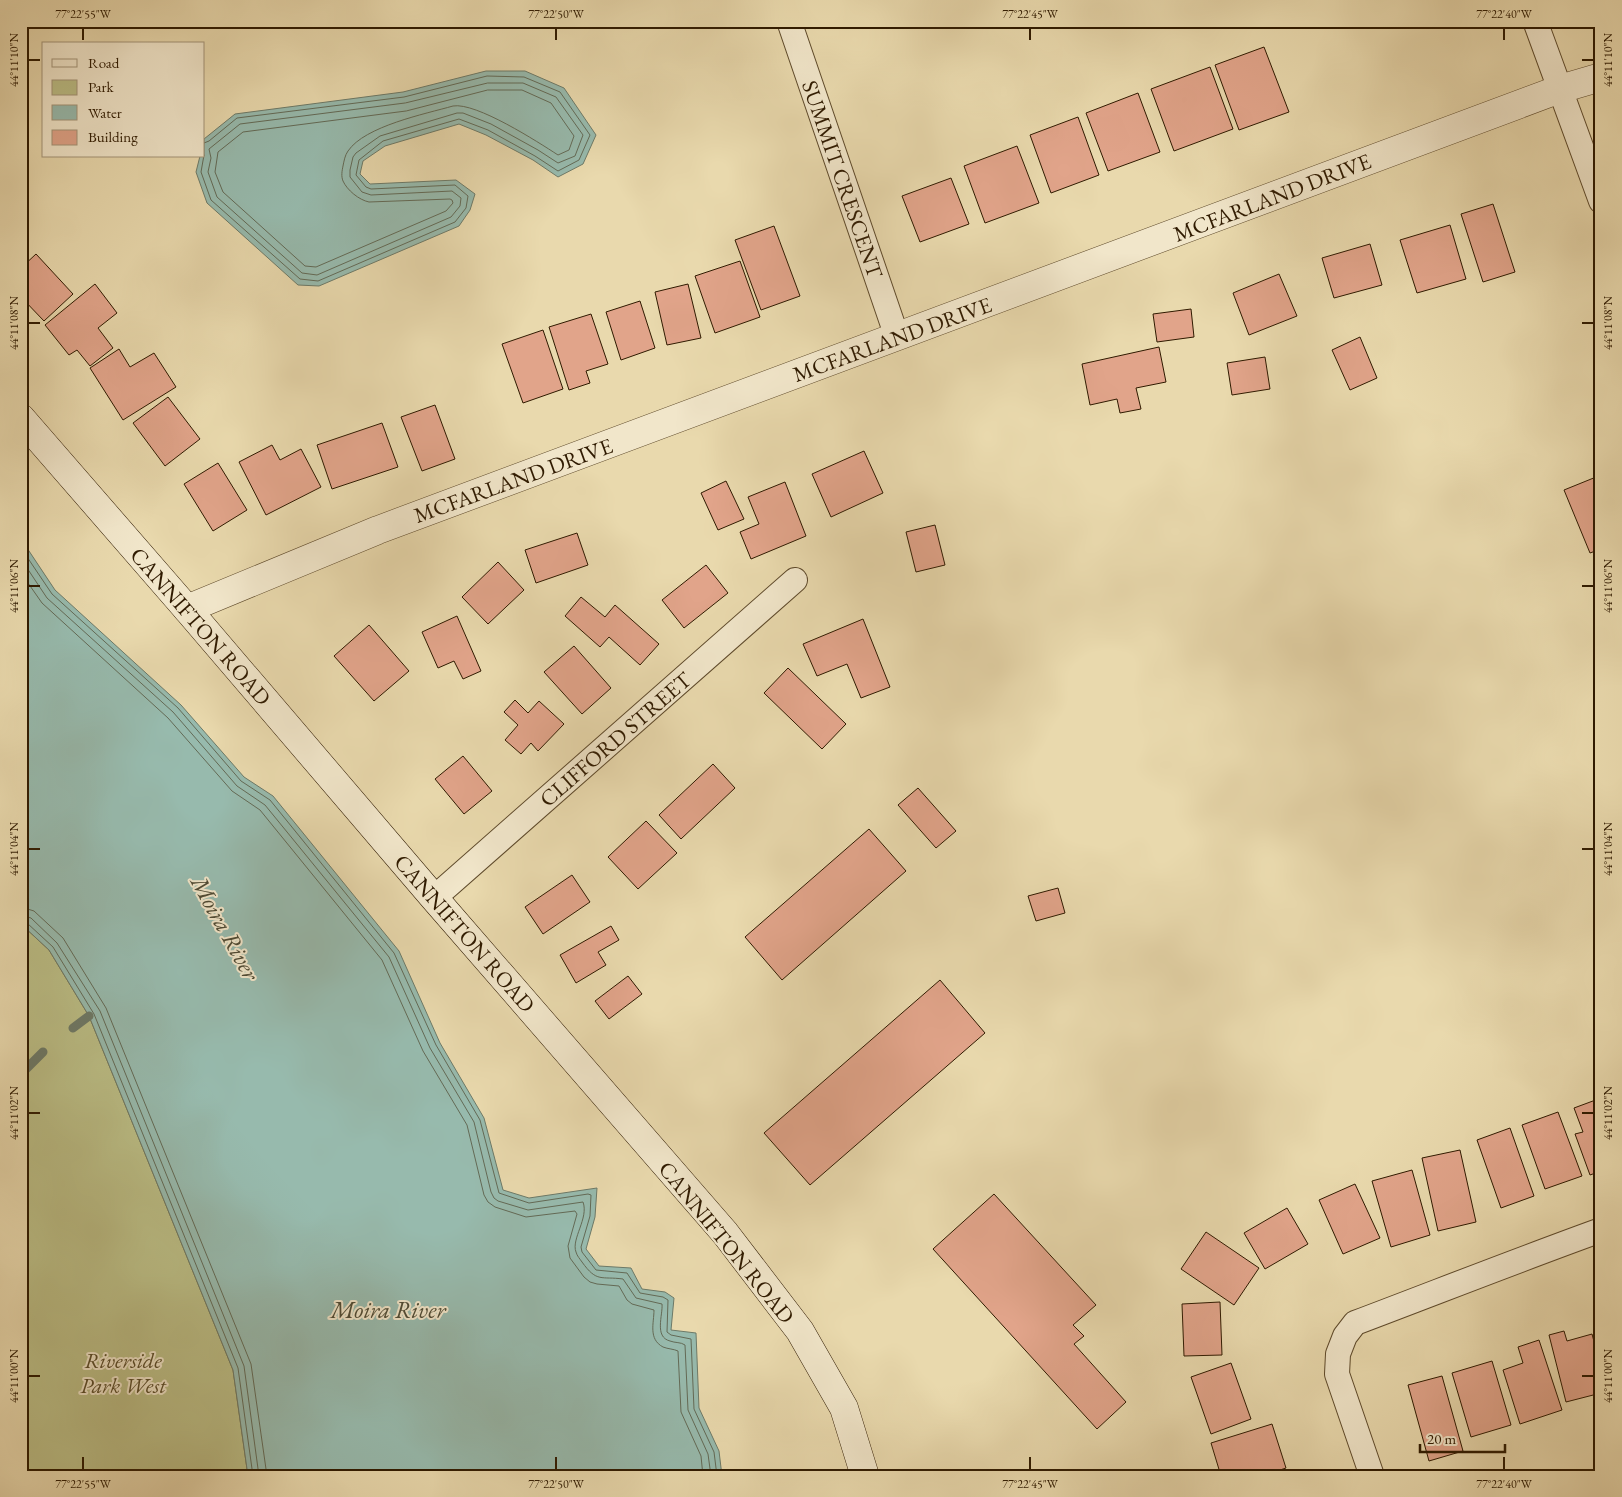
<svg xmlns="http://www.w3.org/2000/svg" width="1622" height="1497" viewBox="0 0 1622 1497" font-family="'EB Garamond',serif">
<rect width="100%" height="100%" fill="#e9d9ad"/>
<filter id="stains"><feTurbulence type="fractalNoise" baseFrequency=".004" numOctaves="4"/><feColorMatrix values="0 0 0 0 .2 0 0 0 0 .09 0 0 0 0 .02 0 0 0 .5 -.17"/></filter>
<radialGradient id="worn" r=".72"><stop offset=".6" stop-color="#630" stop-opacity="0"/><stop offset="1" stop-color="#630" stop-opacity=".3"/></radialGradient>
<path fill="#bbbe86" stroke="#756c43" d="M 21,924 L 49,950 L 89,1016 L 233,1370 L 248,1476 L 21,1476 Z"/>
<path fill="#97baad" stroke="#6d7a68" d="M 486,71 L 525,71 L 564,88 L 596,135 L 583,164 L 558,177 L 533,160 L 486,135 L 459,124 L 385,146 L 363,161 L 360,174 L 370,184 L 456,180 L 475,194 L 470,210 L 459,226 L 319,286 L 298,285 L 207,203 L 196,172 L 200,156 L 204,156 L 204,139 L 235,114 L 403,92 Z
M 21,539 L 55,590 L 181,705 L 244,777 L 273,796 L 399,951 L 440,1043 L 484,1118 L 503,1190 L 529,1198 L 597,1188 L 595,1217 L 586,1249 L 599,1266 L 631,1268 L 642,1289 L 665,1292 L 674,1298 L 671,1330 L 696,1333 L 699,1408 L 719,1451 L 722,1476 L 248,1476 L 233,1370 L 89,1016 L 49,950 L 21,924 Z"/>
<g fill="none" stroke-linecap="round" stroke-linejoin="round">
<path stroke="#636a56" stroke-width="1" d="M 488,83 L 523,83 L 556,97 L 583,135 L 575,156 L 558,163 L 538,150 L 491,124 L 463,113 L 457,113 L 380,136 L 356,153 L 353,157 L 350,170 L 350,177 L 362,192 L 371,195 L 452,191 L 461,198 L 460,206 L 451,217 L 317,275 L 302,273 L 217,197 L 208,172 L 211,158 L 209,149 L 240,124 L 405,103 Z
M 488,90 L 522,90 L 551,103 L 574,136 L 569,150 L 558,155 C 538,142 476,102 453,106 C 425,114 365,126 348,151 C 345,155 344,161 343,166 C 342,171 341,176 343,181 C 347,190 359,200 369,202 L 450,199 L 452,200 L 453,203 L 446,211 L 316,267 L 305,266 L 223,192 L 215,172 L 218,152 L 243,132 L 406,111 Z
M 204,143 L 209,141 L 237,118 L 404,97 L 487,76 L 524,77 L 560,92 L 590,135 L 579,160 L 558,171 L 535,156 L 488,130 L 459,119 L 383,141 L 359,160 L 356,175 L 366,187 L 371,189 L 455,185 L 468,196 L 466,208 L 455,222 L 318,281 L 300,279 L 211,200 L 201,172 L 204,155
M 21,548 L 52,594 L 178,708 L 241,781 L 270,800 L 394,953 L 436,1045 L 480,1120 L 499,1193 L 529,1203 L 588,1194 L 591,1195 L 590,1216 L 581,1247 L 582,1252 L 596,1270 L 627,1273 L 640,1293 L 663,1297 L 668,1300 L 667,1332 L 671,1335 L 691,1339 L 694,1409 L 714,1452 L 717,1476
M 21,559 L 47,598 L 173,712 L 237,786 L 265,805 L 389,957 L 430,1048 L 474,1122 L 491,1192 L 494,1198 L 498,1201 L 528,1210 L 583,1202 C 589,1218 571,1239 576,1252 C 577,1256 580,1259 582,1262 C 597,1283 601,1276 623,1279 L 636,1298 L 662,1304 C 663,1315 654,1337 670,1341 C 675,1343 681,1342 685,1345 L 688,1410 L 708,1454 L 711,1476
M 21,573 L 42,603 L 168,718 L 232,791 L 260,810 L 382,960 L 423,1051 L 467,1125 L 484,1195 L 488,1202 L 495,1207 L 526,1217 L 575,1211 L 577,1214 L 568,1246 L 570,1258 L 584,1277 L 590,1282 L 597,1284 L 619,1286 L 627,1300 L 632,1304 L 654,1310 C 654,1323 648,1339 663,1347 C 668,1349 674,1349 678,1351 L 681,1412 L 701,1456 L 703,1476
M 21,907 L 34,911 L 63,938 L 106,1008 L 251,1364 L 267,1476
M 21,915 L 31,918 L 57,943 L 100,1011 L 244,1366 L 259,1476
M 21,921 L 27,923 L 53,947 L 94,1014 L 238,1368 L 253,1476"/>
<path stroke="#6d7a68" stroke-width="9" d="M 73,1028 L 89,1016
M 21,1074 L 43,1052"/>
</g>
<path fill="#e1a48a" stroke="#2f1a00" d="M 1264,47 L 1289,112 L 1239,130 L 1215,65 Z
M 1210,67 L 1233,129 L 1174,151 L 1151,89 Z
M 1138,93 L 1160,152 L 1108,171 L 1086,113 Z
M 1078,117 L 1099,175 L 1051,193 L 1030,135 Z
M 1017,146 L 1039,203 L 985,223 L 964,166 Z
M 951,178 L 969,224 L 920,242 L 902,196 Z
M 1493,204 L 1515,272 L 1483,282 L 1461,214 Z
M 1450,225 L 1466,279 L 1417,293 L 1400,240 Z
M 774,226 L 800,296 L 761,310 L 735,240 Z
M 21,241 L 28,251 L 21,255 Z
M 1370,244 L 1382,285 L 1334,298 L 1322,258 Z
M 36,254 L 73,294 L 44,321 L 21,297 L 21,268 Z
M 740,261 L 760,317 L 715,333 L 695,276 Z
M 1279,274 L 1297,316 L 1249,335 L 1233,293 Z
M 95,284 L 117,313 L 98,328 L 113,348 L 90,366 L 77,350 L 69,355 L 45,325 Z
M 688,284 L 701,338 L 667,345 L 655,292 Z
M 640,301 L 655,348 L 621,360 L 606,312 Z
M 1191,309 L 1194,337 L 1157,342 L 1153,314 Z
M 591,314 L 608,364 L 586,371 L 590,383 L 569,390 L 549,327 Z
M 543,330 L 563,389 L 523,403 L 502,344 Z
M 1360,337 L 1377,378 L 1350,390 L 1332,350 Z
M 1159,347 L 1166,382 L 1136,388 L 1141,409 L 1120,413 L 1117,399 L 1090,405 L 1082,364 Z
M 119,349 L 130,367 L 154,353 L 176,387 L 123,420 L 90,368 Z
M 1265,357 L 1270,389 L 1232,395 L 1227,363 Z
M 168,397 L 200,439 L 165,466 L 133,423 Z
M 435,405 L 455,459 L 422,471 L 401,417 Z
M 382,423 L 398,467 L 332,489 L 317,445 Z
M 272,445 L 280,460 L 301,449 L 321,487 L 266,515 L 239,462 Z
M 864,451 L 883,493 L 831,517 L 812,474 Z
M 218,463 L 247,510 L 213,531 L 184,484 Z
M 1601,475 L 1601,549 L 1590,553 L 1564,490 Z
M 726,481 L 744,519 L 718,530 L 701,493 Z
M 785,482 L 806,536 L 751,559 L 740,532 L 759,524 L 748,497 Z
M 935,525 L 945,565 L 916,572 L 906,532 Z
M 577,533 L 588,565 L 536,583 L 525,550 Z
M 498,562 L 524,590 L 488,624 L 462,597 Z
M 706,565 L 728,593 L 684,628 L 662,600 Z
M 581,597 L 605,617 L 615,605 L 659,644 L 640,665 L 609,637 L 600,647 L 565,616 Z
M 457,616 L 481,671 L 463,679 L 454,661 L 438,668 L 422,632 Z
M 863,619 L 890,687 L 861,698 L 847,664 L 817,676 L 803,644 Z
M 369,625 L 409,671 L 374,701 L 334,656 Z
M 574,646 L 611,688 L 582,714 L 544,672 Z
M 788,668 L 846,724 L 822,749 L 764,693 Z
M 515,700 L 528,713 L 539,701 L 564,724 L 538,751 L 531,743 L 521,754 L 505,740 L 518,725 L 504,712 Z
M 463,756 L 492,791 L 464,814 L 435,779 Z
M 713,764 L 735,788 L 681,839 L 659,815 Z
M 918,788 L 956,831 L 936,848 L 898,805 Z
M 646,821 L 677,853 L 638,889 L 608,857 Z
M 869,829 L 906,871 L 782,980 L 745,937 Z
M 572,875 L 590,902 L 543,934 L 525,907 Z
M 1058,888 L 1065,913 L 1036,921 L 1028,896 Z
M 611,926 L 619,940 L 598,952 L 606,965 L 576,983 L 560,955 Z
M 628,976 L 642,994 L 609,1019 L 595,1001 Z
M 940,980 L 985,1033 L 810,1185 L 764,1133 Z
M 1601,1098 L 1601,1171 L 1590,1175 L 1575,1134 L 1583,1132 L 1574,1108 Z
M 1558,1112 L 1582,1176 L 1545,1189 L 1522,1125 Z
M 1510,1128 L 1534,1196 L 1501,1208 L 1477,1140 Z
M 1460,1150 L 1476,1222 L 1438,1231 L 1422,1158 Z
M 1412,1170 L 1430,1235 L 1391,1247 L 1372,1181 Z
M 1355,1184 L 1380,1238 L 1343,1254 L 1319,1200 Z
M 994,1194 L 1096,1305 L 1073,1325 L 1084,1336 L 1074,1344 L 1126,1402 L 1097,1429 L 933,1249 Z
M 1287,1208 L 1308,1244 L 1265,1269 L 1244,1233 Z
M 1206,1232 L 1259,1268 L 1234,1305 L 1181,1269 Z
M 1220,1302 L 1222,1355 L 1184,1356 L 1182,1304 Z
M 1564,1331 L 1567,1341 L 1592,1334 L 1601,1368 L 1601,1393 L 1566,1402 L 1549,1335 Z
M 1539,1340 L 1562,1410 L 1520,1424 L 1503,1370 L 1523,1363 L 1518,1347 Z
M 1492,1361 L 1511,1425 L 1471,1437 L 1452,1373 Z
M 1231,1363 L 1251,1419 L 1211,1434 L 1191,1377 Z
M 1442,1376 L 1463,1451 L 1429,1461 L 1408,1385 Z
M 1272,1424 L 1286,1468 L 1262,1476 L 1221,1476 L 1211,1443 Z
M 1595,1470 L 1597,1476 L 1571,1476 Z"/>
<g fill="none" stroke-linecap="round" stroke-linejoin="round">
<defs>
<path id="minor" d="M 789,21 L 897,337
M 1535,21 L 1601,201
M 434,898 L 795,580
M 1372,1476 L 1337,1374 L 1338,1354 L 1345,1336 L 1355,1323 C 1437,1292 1518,1260 1601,1230"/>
<path id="tertiary" d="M 187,609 L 378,530 L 1560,89 L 1601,77"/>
<path id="secondary" d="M 21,418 L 187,609 L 434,898 L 725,1233 L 800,1331 L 844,1408 L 865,1476"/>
</defs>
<use href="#minor" stroke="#5e4a2b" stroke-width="26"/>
<use href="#tertiary" stroke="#5e4a2b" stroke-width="29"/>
<use href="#secondary" stroke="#2f1a00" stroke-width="29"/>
<use href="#minor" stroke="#f1e6ca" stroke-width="24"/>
<use href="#tertiary" stroke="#f1e6ca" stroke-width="28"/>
<use href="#secondary" stroke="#f1e6ca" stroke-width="28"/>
</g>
<path fill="none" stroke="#2f1a00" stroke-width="2" d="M 83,28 L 83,40M 556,28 L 556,40M 1030,28 L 1030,40M 1504,28 L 1504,40M 28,60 L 40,60M 1582,60 L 1594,60M 28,323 L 40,323M 1582,323 L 1594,323M 28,586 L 40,586M 1582,586 L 1594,586M 28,849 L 40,849M 1582,849 L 1594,849M 28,1113 L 40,1113M 1582,1113 L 1594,1113M 28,1376 L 40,1376M 1582,1376 L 1594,1376M 83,1457 L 83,1470M 556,1457 L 556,1470M 1030,1457 L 1030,1470M 1504,1457 L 1504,1470"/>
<g text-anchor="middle" stroke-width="4" stroke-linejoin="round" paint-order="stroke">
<g font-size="22" fill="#2f1a00" stroke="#f1e6ca">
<text transform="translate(843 179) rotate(71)" y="8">SUMMIT CRESCENT</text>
<text transform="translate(1272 197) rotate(-21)" y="8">MCFARLAND DRIVE</text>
<text transform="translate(892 339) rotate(-20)" y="8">MCFARLAND DRIVE</text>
<text transform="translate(513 480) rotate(-20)" y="8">MCFARLAND DRIVE</text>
<text transform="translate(201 626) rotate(49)" y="8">CANNIFTON ROAD</text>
<text transform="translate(615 739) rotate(-41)" y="8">CLIFFORD STREET</text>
<text transform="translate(465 933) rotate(49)" y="8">CANNIFTON ROAD</text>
<text transform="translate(727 1242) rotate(51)" y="8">CANNIFTON ROAD</text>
</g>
<g font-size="22" font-style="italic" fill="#594b28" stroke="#f1e6ca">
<text x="123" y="1368">Riverside<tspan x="123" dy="25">Park West</tspan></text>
</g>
<g font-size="24" font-style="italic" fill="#4e4a34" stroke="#f1e6ca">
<text transform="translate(225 928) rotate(61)" y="8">Moira River</text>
<text x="388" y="1318">Moira River</text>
</g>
</g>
<rect width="1622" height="1497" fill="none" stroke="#e9d9ad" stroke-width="55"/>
<rect x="42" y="42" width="162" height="115" fill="#f1e6ca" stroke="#a39479"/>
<rect x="52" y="59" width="25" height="8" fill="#f1e6ca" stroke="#a39479"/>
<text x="88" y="68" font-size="15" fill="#2f1a00">Road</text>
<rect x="52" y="80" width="25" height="15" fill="#bbbe86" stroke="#a39479"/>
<text x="88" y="92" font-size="15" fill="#2f1a00">Park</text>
<rect x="52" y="105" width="25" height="15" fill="#97baad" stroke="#a39479"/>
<text x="88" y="118" font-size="15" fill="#2f1a00">Water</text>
<rect x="52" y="130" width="25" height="15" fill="#e1a48a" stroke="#a39479"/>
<text x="88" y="142" font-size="15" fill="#2f1a00">Building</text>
<path d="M1420 1444v8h85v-8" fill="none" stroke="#2f1a00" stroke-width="2.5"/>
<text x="1427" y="1444" font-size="15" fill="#2f1a00" stroke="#f1e6ca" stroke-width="4" paint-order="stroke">20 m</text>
<rect x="28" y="28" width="1566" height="1442" fill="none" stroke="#2f1a00" stroke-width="2"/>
<g font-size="12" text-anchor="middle" fill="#2f1a00">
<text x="83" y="18">77°22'55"W</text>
<text x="556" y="18">77°22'50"W</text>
<text x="1030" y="18">77°22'45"W</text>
<text x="1504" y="18">77°22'40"W</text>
<text transform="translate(14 60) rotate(-90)" y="4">44°11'10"N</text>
<text transform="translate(1608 60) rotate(-90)" y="4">44°11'10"N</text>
<text transform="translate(14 323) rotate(-90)" y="4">44°11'08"N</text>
<text transform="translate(1608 323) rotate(-90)" y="4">44°11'08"N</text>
<text transform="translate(14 586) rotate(-90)" y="4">44°11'06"N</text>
<text transform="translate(1608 586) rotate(-90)" y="4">44°11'06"N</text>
<text transform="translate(14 849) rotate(-90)" y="4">44°11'04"N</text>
<text transform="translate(1608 849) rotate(-90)" y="4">44°11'04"N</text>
<text transform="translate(14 1113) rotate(-90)" y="4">44°11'02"N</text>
<text transform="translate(1608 1113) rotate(-90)" y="4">44°11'02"N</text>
<text transform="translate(14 1376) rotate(-90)" y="4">44°11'00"N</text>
<text transform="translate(1608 1376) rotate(-90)" y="4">44°11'00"N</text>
<text x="83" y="1488">77°22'55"W</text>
<text x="556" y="1488">77°22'50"W</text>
<text x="1030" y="1488">77°22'45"W</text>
<text x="1504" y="1488">77°22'40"W</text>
</g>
<rect width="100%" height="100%" filter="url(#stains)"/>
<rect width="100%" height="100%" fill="url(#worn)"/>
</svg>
